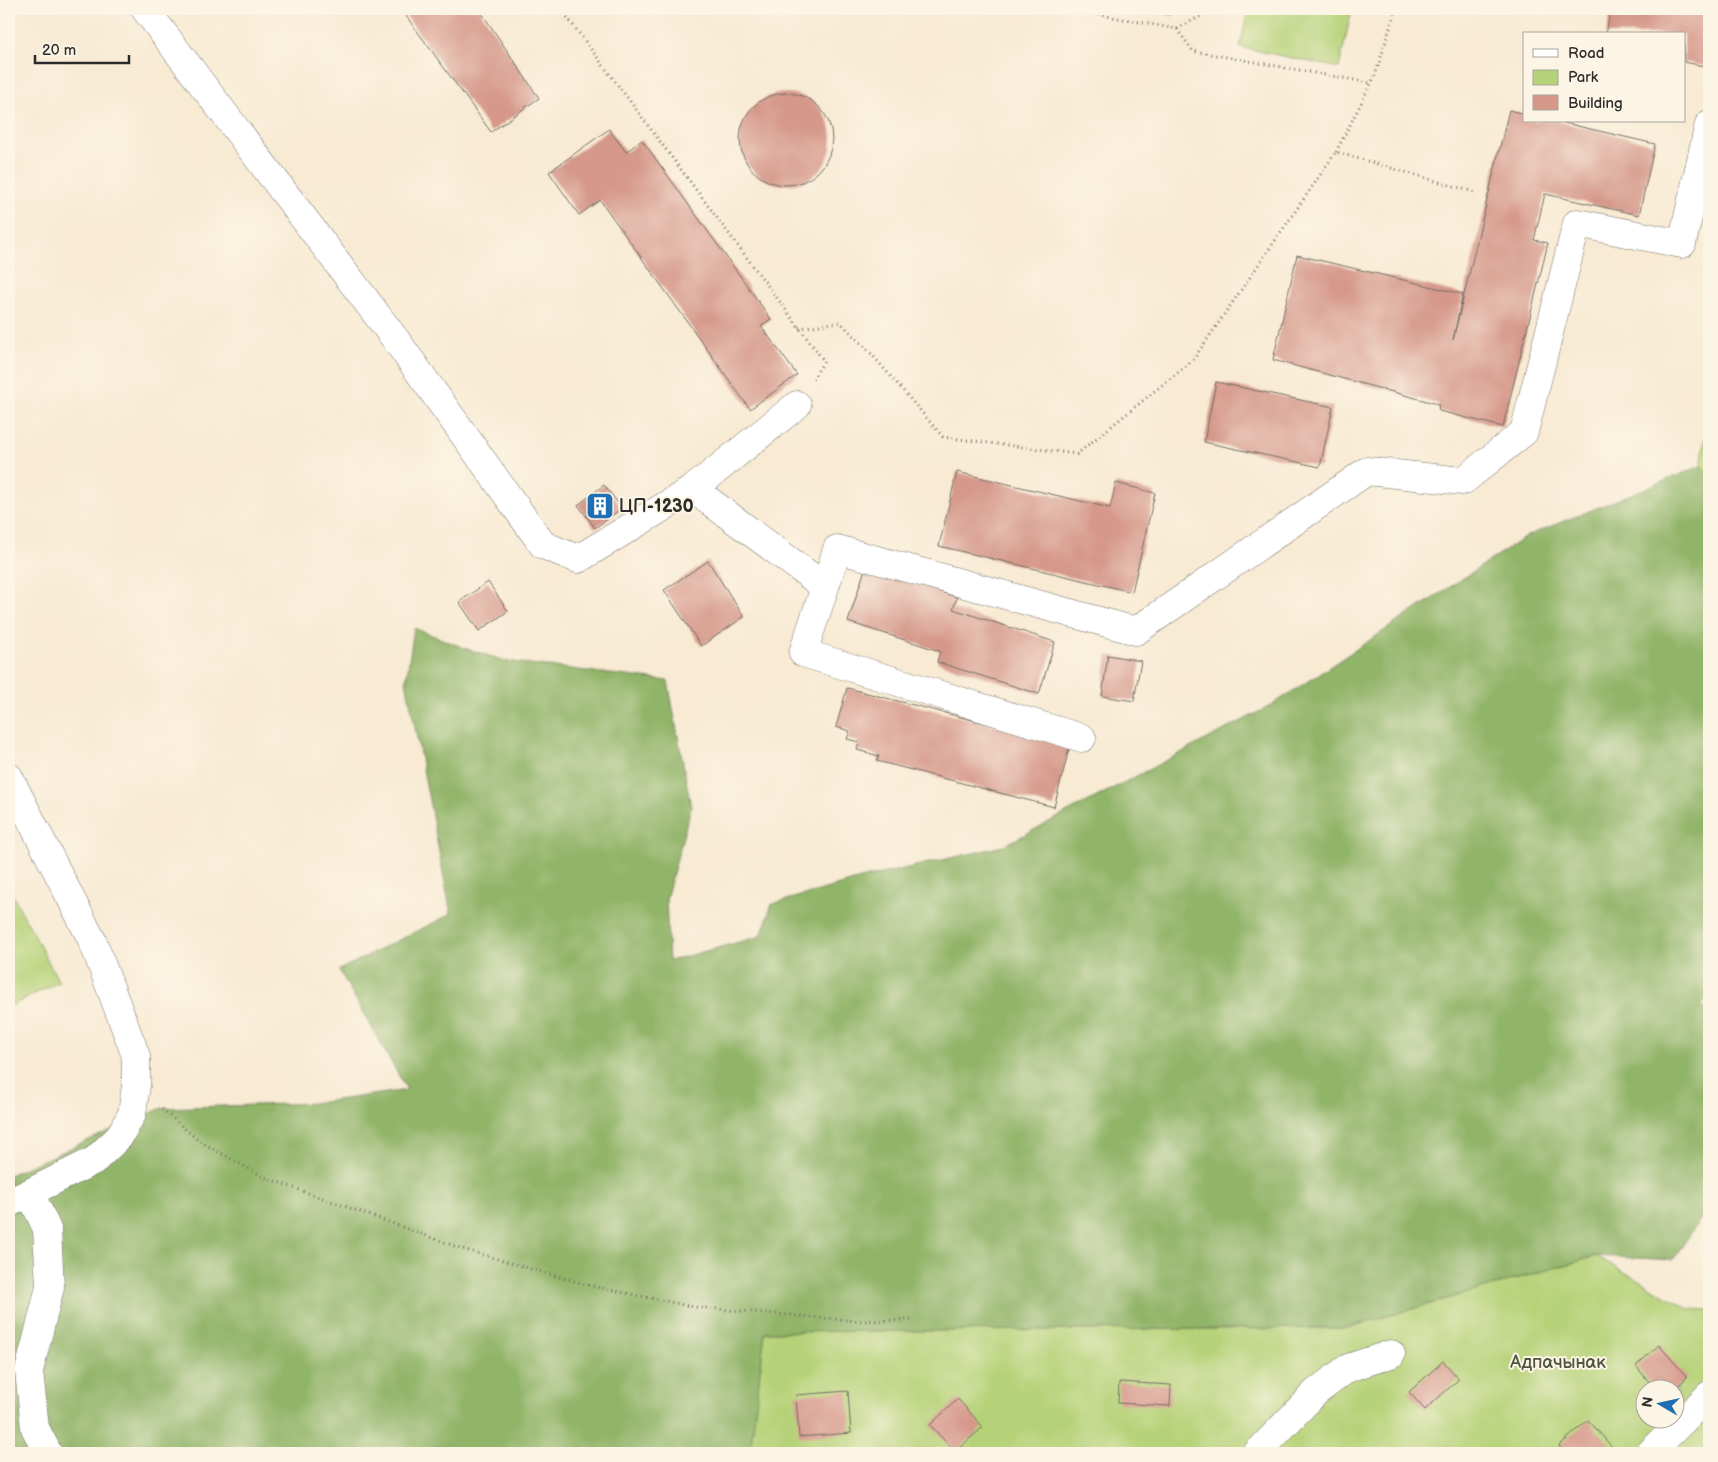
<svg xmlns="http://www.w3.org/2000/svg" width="1718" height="1462" viewBox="0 0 1718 1462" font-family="'Balsamiq Sans',sans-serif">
<rect width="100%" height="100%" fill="#fcf5e5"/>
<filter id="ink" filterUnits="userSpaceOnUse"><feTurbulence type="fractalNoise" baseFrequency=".02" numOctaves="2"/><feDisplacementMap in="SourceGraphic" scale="10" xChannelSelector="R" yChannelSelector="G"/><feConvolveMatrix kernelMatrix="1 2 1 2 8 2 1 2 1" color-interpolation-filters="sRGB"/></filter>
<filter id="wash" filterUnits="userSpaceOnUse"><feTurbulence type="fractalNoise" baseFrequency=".0096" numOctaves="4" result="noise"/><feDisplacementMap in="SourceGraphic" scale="20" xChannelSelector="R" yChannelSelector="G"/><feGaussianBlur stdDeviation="1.12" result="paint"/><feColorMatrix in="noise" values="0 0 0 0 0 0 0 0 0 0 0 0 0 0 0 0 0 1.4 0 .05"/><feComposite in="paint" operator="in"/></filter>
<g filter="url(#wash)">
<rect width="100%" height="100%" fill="#f8ead3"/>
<path fill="#b6d278" stroke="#707e52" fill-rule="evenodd" d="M 1139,9 L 1175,9 L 1174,15 Z
M 1248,9 L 1352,9 L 1339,68 L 1240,47 Z
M 1709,415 L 1709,476 L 1701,466 Z
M 9,888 L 59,982 L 9,1007 Z
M 1596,1256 L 1690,1309 L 1709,1310 L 1709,1453 L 749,1453 L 765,1332 L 1346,1328 ZM 1646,1390 L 1676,1390 L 1676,1420 L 1646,1420 Z"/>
<path fill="#90b468" stroke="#5e704a" d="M 1701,466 L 1709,476 L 1709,998 L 1701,1005 L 1709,1014 L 1709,1206 L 1673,1260 L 1596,1256 L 1346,1328 L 765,1332 L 750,1453 L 9,1453 L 9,1175 L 162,1108 L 315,1103 L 407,1090 L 339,970 L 451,914 L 406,681 L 414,628 L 467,649 L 506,661 L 668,681 L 691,807 L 666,899 L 669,961 L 761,936 L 772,904 L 868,877 L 1003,846 L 1272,705 L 1527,536 Z"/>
<g id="blocks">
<path fill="#d5988a" d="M 401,9 L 479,9 L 539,98 L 491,132 Z
M 1611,9 L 1709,9 L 1709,67 L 1684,62 L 1684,34 L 1606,34 Z
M740 139a46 46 0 1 1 92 0a46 46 0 1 1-92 0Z
M 1509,110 L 1524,114 L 1524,121 L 1556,121 L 1655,144 L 1639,215 L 1545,194 L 1534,240 L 1548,243 L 1503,427 L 1439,411 L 1438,404 L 1273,360 L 1297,255 L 1463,294 L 1453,340 Z
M 609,129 L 626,152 L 642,140 L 771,319 L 761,326 L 797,375 L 750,409 L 600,200 L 579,215 L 549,172 Z
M 1216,382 L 1333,407 L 1320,467 L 1204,442 Z
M 957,472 L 1110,508 L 1116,483 L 1155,493 L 1132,592 L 939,546 Z
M 604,485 L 622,508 L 595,528 L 578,505 Z
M 708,561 L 744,617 L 701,646 L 664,590 Z
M 865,569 L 957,597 L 953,609 L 1055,642 L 1039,694 L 937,662 L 940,651 L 848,622 Z
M 488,582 L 508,611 L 479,631 L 459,602 Z
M 1108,655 L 1141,661 L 1134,701 L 1102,696 Z
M 847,688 L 1070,745 L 1054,807 L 877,761 L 879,756 L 857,750 L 859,742 L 847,739 L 850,731 L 836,727 Z
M 1659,1345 L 1687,1377 L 1674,1390 L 1656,1390 L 1636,1366 Z
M 1443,1361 L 1459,1379 L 1425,1410 L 1409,1392 Z
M 1119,1382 L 1171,1385 L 1170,1406 L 1118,1403 Z
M 848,1391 L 851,1433 L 799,1437 L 796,1395 Z
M 958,1399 L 983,1427 L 955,1452 L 930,1425 Z
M 1588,1420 L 1613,1448 L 1607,1453 L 1565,1453 L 1559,1446 Z"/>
</g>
</g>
<g filter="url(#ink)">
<use href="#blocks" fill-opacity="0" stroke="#736e66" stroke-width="1"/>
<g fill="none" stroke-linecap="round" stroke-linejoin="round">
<defs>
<path id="minor" d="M 145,9 L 396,340 L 543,545 L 578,559 L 693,489 L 797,405
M 693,489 L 825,587 L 803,653 L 1082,738
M 825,587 L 837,549 L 1136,631 L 1367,471 L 1463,481 L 1524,432 L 1577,223 L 1682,244 L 1709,124
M 9,777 L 93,942 L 136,1056 L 136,1085 L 132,1114 L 119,1137 L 95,1160 L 9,1203
M 30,1193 L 47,1229 L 50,1287 L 29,1371 L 35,1428 L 48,1453
M 1257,1453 L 1316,1392 L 1348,1368 L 1391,1354
M 1650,1453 L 1709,1395"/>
</defs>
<use href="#minor" stroke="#736e66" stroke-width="29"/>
<path stroke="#736e66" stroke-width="3" stroke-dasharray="1 4" stroke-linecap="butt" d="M 561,9 L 824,361 L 812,380
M 1069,9 L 1177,29 L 1214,9
M 1177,29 L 1193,51 L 1371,83
M 1336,152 L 1375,76 L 1396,9
M 799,328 L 840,322 L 868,350 L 943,437 L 1077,454 L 1193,360 L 1336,152 L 1474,192
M 162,1109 L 199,1141 L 264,1177 L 463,1249 L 591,1286 L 694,1307 L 857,1321 L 911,1320"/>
<use href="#minor" stroke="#fff" stroke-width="28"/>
</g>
</g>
<defs>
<symbol id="building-square" viewBox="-11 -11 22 22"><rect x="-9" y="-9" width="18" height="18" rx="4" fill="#1f6fb2" stroke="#fcf5e5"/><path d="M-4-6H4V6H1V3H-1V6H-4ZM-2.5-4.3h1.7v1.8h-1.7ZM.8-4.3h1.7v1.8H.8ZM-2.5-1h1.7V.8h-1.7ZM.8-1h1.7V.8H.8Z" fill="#fff"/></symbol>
</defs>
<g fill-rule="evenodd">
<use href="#building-square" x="584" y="490" width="32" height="32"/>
</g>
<g text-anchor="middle" stroke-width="4" stroke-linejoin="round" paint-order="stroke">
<g font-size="18" font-weight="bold" fill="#2b2b2b" stroke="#fcf5e5" text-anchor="start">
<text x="619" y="512">ЦП-1230</text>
</g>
<g font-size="18" fill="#4e553e" stroke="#fcf5e5">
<text x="1558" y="1368">Адпачынак</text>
</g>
</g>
<rect width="1718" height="1462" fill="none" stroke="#fcf5e5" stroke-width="30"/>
<rect x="1523" y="32" width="162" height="90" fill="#fcf5e5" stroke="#a8a49b"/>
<rect x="1533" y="49" width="25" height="8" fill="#ffffff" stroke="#a8a49b"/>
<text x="1568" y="58" font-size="15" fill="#2b2b2b">Road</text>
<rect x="1533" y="70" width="25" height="15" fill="#b6d278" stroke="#a8a49b"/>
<text x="1568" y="82" font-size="15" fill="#2b2b2b">Park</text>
<rect x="1533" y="95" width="25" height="15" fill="#d5988a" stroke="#a8a49b"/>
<text x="1568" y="108" font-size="15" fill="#2b2b2b">Building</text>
<g transform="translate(1660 1404) rotate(279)"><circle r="24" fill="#fcf5e5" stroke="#a8a49b"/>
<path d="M0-4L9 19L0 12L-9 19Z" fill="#1f6fb2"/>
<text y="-8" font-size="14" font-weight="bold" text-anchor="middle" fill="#2b2b2b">N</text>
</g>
<path d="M35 55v8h94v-8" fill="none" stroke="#2b2b2b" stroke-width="2.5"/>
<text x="42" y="55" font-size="15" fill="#2b2b2b" stroke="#fcf5e5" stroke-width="4" paint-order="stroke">20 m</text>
</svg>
